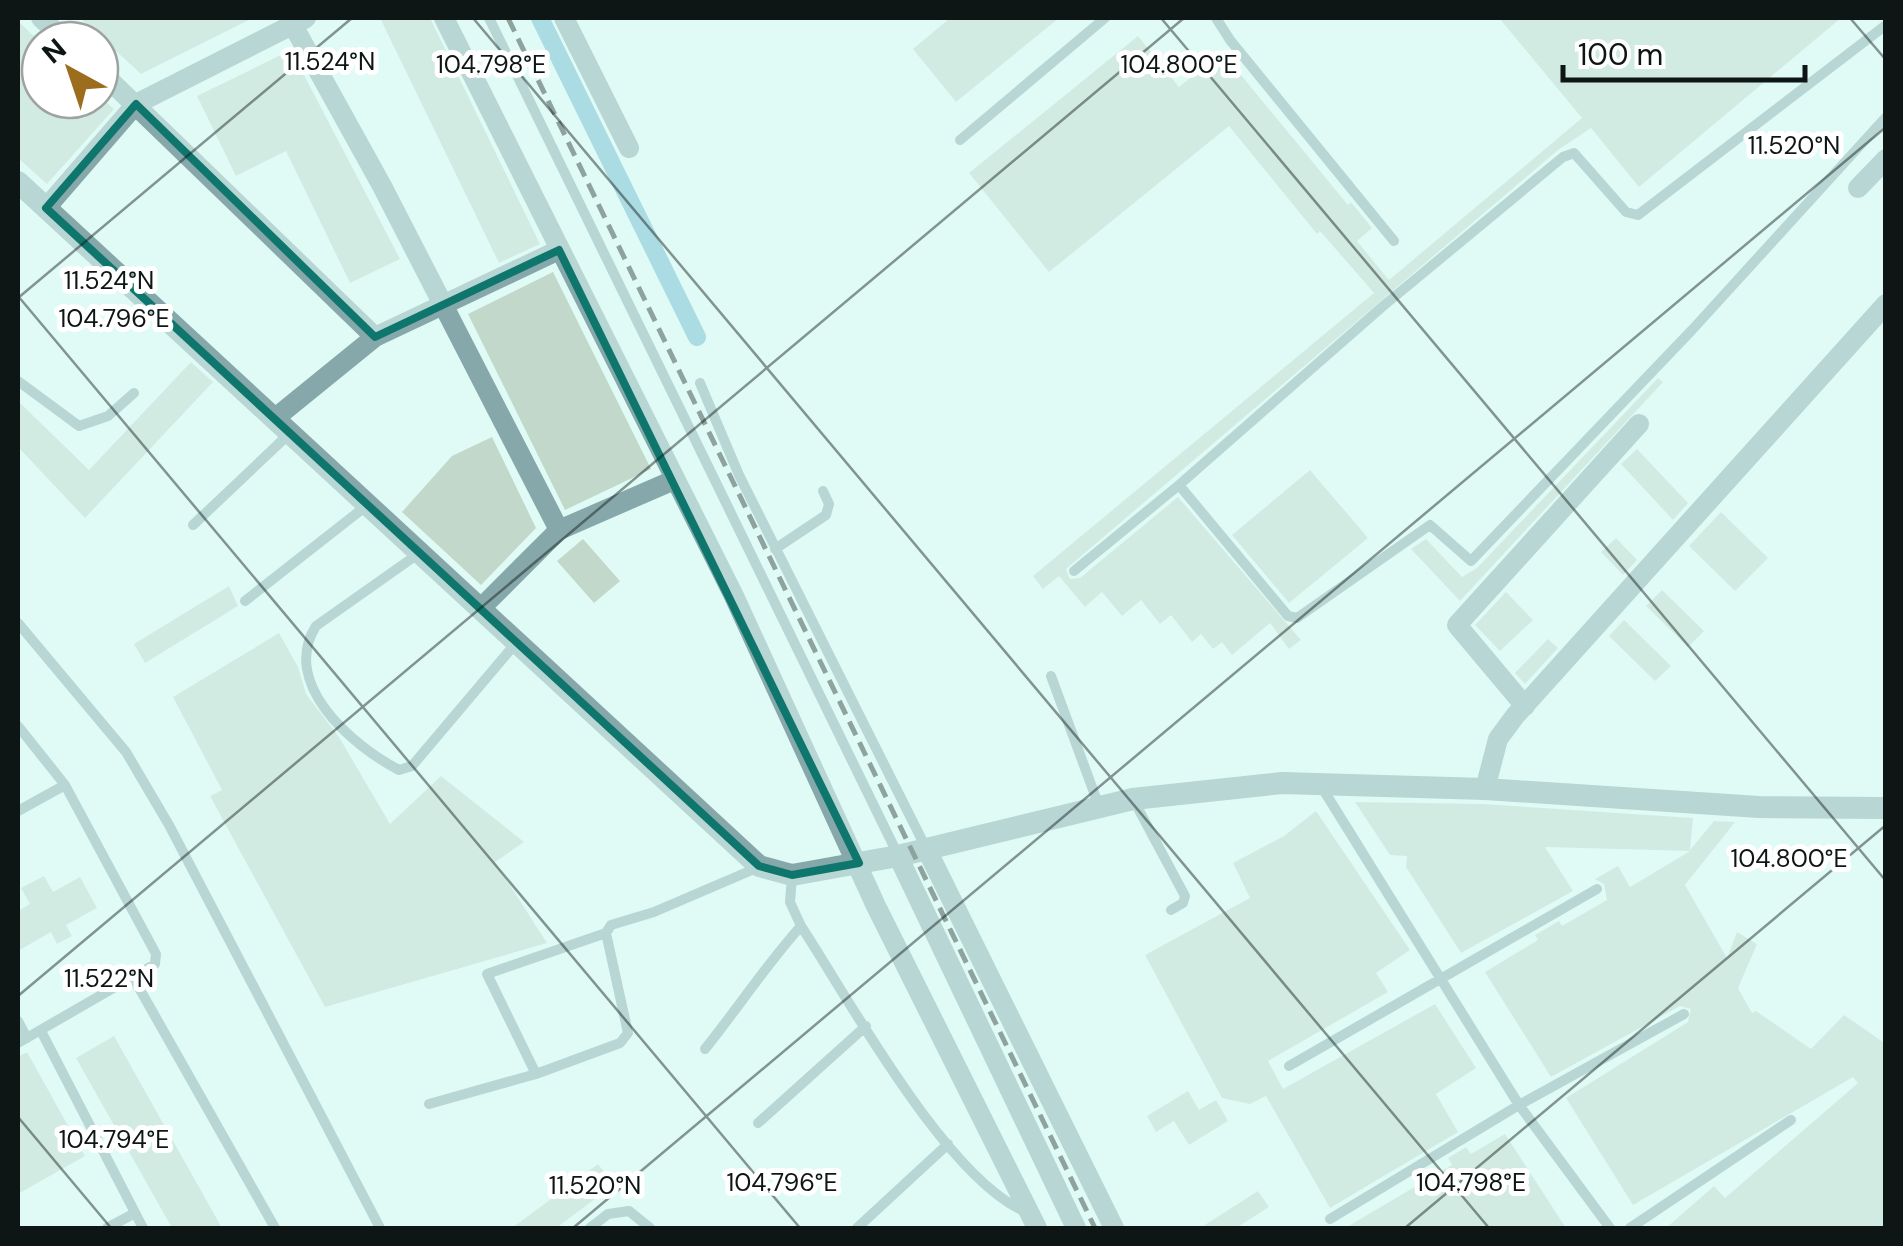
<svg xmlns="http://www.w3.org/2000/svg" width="1903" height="1246" viewBox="0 0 1903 1246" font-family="'DM Sans',sans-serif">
<rect width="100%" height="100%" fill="#e0fbf5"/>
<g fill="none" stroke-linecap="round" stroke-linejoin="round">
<path stroke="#6bb4cd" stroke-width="18" d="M 540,18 L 697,337"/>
</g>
<path fill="#c2d8cb" d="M 80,18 L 253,18 L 141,74 Z
M 380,18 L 430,18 L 540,244 L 499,263 Z
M 950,18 L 1059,18 L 956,102 L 913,49 Z
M 1499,18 L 1841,18 L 1639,187 L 1591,128 L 1558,150 L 1066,569 L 1070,579 L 1080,578 L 1178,497 L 1301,640 L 1289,649 L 1270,623 L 1232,655 L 1222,642 L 1213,649 L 1201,634 L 1192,642 L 1171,615 L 1160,624 L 1141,600 L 1122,616 L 1102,592 L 1085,607 L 1059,576 L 1043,589 L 1033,576 L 1374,293 L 1320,231 L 1317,234 L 1229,126 L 1049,272 L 969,173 L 1138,36 L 1179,87 L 1222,52 L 1348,205 L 1351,202 L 1372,228 L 1357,241 L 1389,280 L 1582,118 Z
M 18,21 L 40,42 L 40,100 L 104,100 L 114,109 L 47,184 L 18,158 Z
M 291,50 L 400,259 L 350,283 L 286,151 L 236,176 L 197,96 Z
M 553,272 L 651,469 L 565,510 L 468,314 Z
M 191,362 L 213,382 L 85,518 L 18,447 L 18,401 L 89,470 Z
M 1658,378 L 1663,382 L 1460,601 L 1411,549 L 1426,539 L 1462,577 L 1477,568 Z
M 492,437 L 536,528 L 481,585 L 402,512 L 452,456 Z
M 1637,449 L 1688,503 L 1673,520 L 1621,464 Z
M 1310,470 L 1368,538 L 1289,603 L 1232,535 Z
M 1721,512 L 1768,558 L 1735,591 L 1689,546 Z
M 1616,538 L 1637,560 L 1623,575 L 1601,552 Z
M 583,539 L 620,581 L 594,603 L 557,561 Z
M 229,586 L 238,606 L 145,663 L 134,644 Z
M 1662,590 L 1704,631 L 1688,647 L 1646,606 Z
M 1506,592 L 1533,620 L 1500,651 L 1475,625 Z
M 1624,620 L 1671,666 L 1655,681 L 1609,636 Z
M 279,633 L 298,667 L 306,694 L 339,737 L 390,824 L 441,776 L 524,842 L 495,862 L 547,943 L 325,1007 L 210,796 L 222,790 L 173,697 Z
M 1548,639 L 1558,648 L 1525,684 L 1515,673 Z
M 1355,802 L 1484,804 L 1693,818 L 1690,850 L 1714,821 L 1735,822 L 1685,885 L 1727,958 L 1737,932 L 1757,944 L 1738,988 L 1752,1013 L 1756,1011 L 1811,1049 L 1844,1015 L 1886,1044 L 1886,1228 L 1666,1228 L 1714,1186 L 1725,1198 L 1858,1083 L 1853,1077 L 1633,1205 L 1566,1098 L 1688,1022 L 1691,1009 L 1680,1006 L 1551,1077 L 1485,972 L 1538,940 L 1535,935 L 1559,921 L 1562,926 L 1607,900 L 1604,884 L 1595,879 L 1618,866 L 1630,887 L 1690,851 L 1545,847 L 1573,891 L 1461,953 L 1406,867 L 1407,856 L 1390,855 Z
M 1316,811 L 1410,950 L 1376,973 L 1388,992 L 1268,1061 L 1283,1089 L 1435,1004 L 1476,1068 L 1436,1094 L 1458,1132 L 1330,1208 L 1266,1096 L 1250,1104 L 1222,1098 L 1145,955 L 1250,898 L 1233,863 L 1284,836 Z
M 44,876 L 53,892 L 80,877 L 97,908 L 66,925 L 72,936 L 57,944 L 51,932 L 18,951 L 18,911 L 30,904 L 21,888 Z
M 114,1036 L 222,1228 L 172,1228 L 76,1058 Z
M 27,1052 L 85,1156 L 18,1194 L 18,1057 Z
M 1188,1091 L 1199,1110 L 1216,1100 L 1228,1121 L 1189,1145 L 1174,1121 L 1156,1132 L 1147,1116 Z
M 1505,1134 L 1566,1228 L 1345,1228 L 1452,1165 L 1448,1158 L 1466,1147 L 1471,1154 Z
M 598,1164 L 614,1185 L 556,1228 L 512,1228 Z
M 1258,1191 L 1269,1207 L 1236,1228 L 1200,1228 Z"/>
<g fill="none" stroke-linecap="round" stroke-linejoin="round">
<path stroke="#87a8aa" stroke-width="10" d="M 489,18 L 898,855
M 1216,18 L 1230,40 L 1394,241
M 960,140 L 1105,18
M 18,381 L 79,426 L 108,416 L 134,393
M 700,383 L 739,475 L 926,848
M 1179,485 L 1382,307 L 1563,157 L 1574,153 L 1626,212 L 1638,215 L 1886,25
M 193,525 L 289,434
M 775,549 L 826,515 L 829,504 L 823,491
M 418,554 L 316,626 C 280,683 351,745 399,770 L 412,766 L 516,643
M 1074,571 L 1179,485 L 1288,616 L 1297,618 L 1430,525 L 1471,561 L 1692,330 L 1886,117
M 245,601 L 366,506
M 18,623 L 126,752 L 169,825 L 380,1228
M 1051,676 L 1099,806
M 18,726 L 65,785 L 156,954 L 155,964 L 18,1043
M 1321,786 L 1519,1105 L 1610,1228
M 1133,799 L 1185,896 L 1183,903 L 1171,910
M 18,811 L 65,785
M 792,876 L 790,902 L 801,926 C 850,1001 945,1176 1024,1211
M 134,979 L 275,1228
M 18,1021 L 27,1038
M 41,1031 L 143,1228
M 705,1049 C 738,1008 766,965 801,926
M 1289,1066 L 1597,889
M 536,1074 L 487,974 L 606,933
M 429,1104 L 536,1074 L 620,1043 L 628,1033 L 606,933 L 611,925 L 654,912 L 759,867
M 758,1123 L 866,1026
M 1330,1219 L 1519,1105 L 1684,1014
M 107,1228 L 135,1213
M 590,1228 L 608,1214 L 629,1211 L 650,1228
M 857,1228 L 948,1144
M 1630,1228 L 1791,1120"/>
<path stroke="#87a8aa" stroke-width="20" d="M 41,18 L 65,40
M 289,18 L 382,186 L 559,530
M 444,18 L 734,596 L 876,906 L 1037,1228
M 564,18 L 629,148
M 100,71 L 375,337
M 1858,188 L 1886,159
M 46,208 L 136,104 L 306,18
M 274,419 L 375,337 L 559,250
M 480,609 L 559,530 L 674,480
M 1525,706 L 1457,625 L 1639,424
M 1485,789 L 1498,739 L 1515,716 L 1886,304
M 926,848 L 1114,1228
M 898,856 L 1076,1228"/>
<path stroke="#87a8aa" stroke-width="22" d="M 18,182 L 759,866 L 792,875 L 898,856 L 1133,799 L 1282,783 L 1485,789 L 1759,807 L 1886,808"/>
<path stroke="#2b3634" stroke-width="5" stroke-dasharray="15 8" stroke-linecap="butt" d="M 508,18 L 1095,1228"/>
</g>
<path d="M0 0H1903V1246H0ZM 136,104 L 375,337 L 559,250 L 859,863 L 792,875 L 759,866 L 46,208 Z" fill="#e0fbf5" fill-opacity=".55" fill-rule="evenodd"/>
<path fill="none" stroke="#0f766e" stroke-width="8" stroke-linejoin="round" d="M 136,104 L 375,337 L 559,250 L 859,863 L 792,875 L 759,866 L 46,208 Z"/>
<path fill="none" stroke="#0d1614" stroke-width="2.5" stroke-opacity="0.45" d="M 473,18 L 1489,1228M 1161,18 L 1886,881M 1850,18 L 1886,60M 18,296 L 800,1228M 18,298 L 352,18M 18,996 L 1184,18M 18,1117 L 111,1228M 573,1228 L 1886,127M 1405,1228 L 1886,825"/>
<g font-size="25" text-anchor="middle" fill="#0d1614" stroke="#fff" stroke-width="10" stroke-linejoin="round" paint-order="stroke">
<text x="330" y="70">11.524°N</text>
<text x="491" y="73">104.798°E</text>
<text x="1179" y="73">104.800°E</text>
<text x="1794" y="154">11.520°N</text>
<text x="109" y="289">11.524°N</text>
<text x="114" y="327">104.796°E</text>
<text x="1789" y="867">104.800°E</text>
<text x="109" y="987">11.522°N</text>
<text x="114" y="1148">104.794°E</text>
<text x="782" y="1191">104.796°E</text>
<text x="1471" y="1191">104.798°E</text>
<text x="595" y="1194">11.520°N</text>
</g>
<rect width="1903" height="1246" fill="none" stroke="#0d1614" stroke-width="40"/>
<g transform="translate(70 70) rotate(320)"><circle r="48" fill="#ffffff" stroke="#9ea2a1" stroke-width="2.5"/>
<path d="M0-8L18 38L0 25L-18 38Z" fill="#9b6d1d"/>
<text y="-15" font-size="28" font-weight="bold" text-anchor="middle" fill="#0d1614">N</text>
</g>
<path d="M1563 65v15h242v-15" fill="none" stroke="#0d1614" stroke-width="5"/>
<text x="1578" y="65" font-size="30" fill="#0d1614" stroke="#ffffff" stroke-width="8" paint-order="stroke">100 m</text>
</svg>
